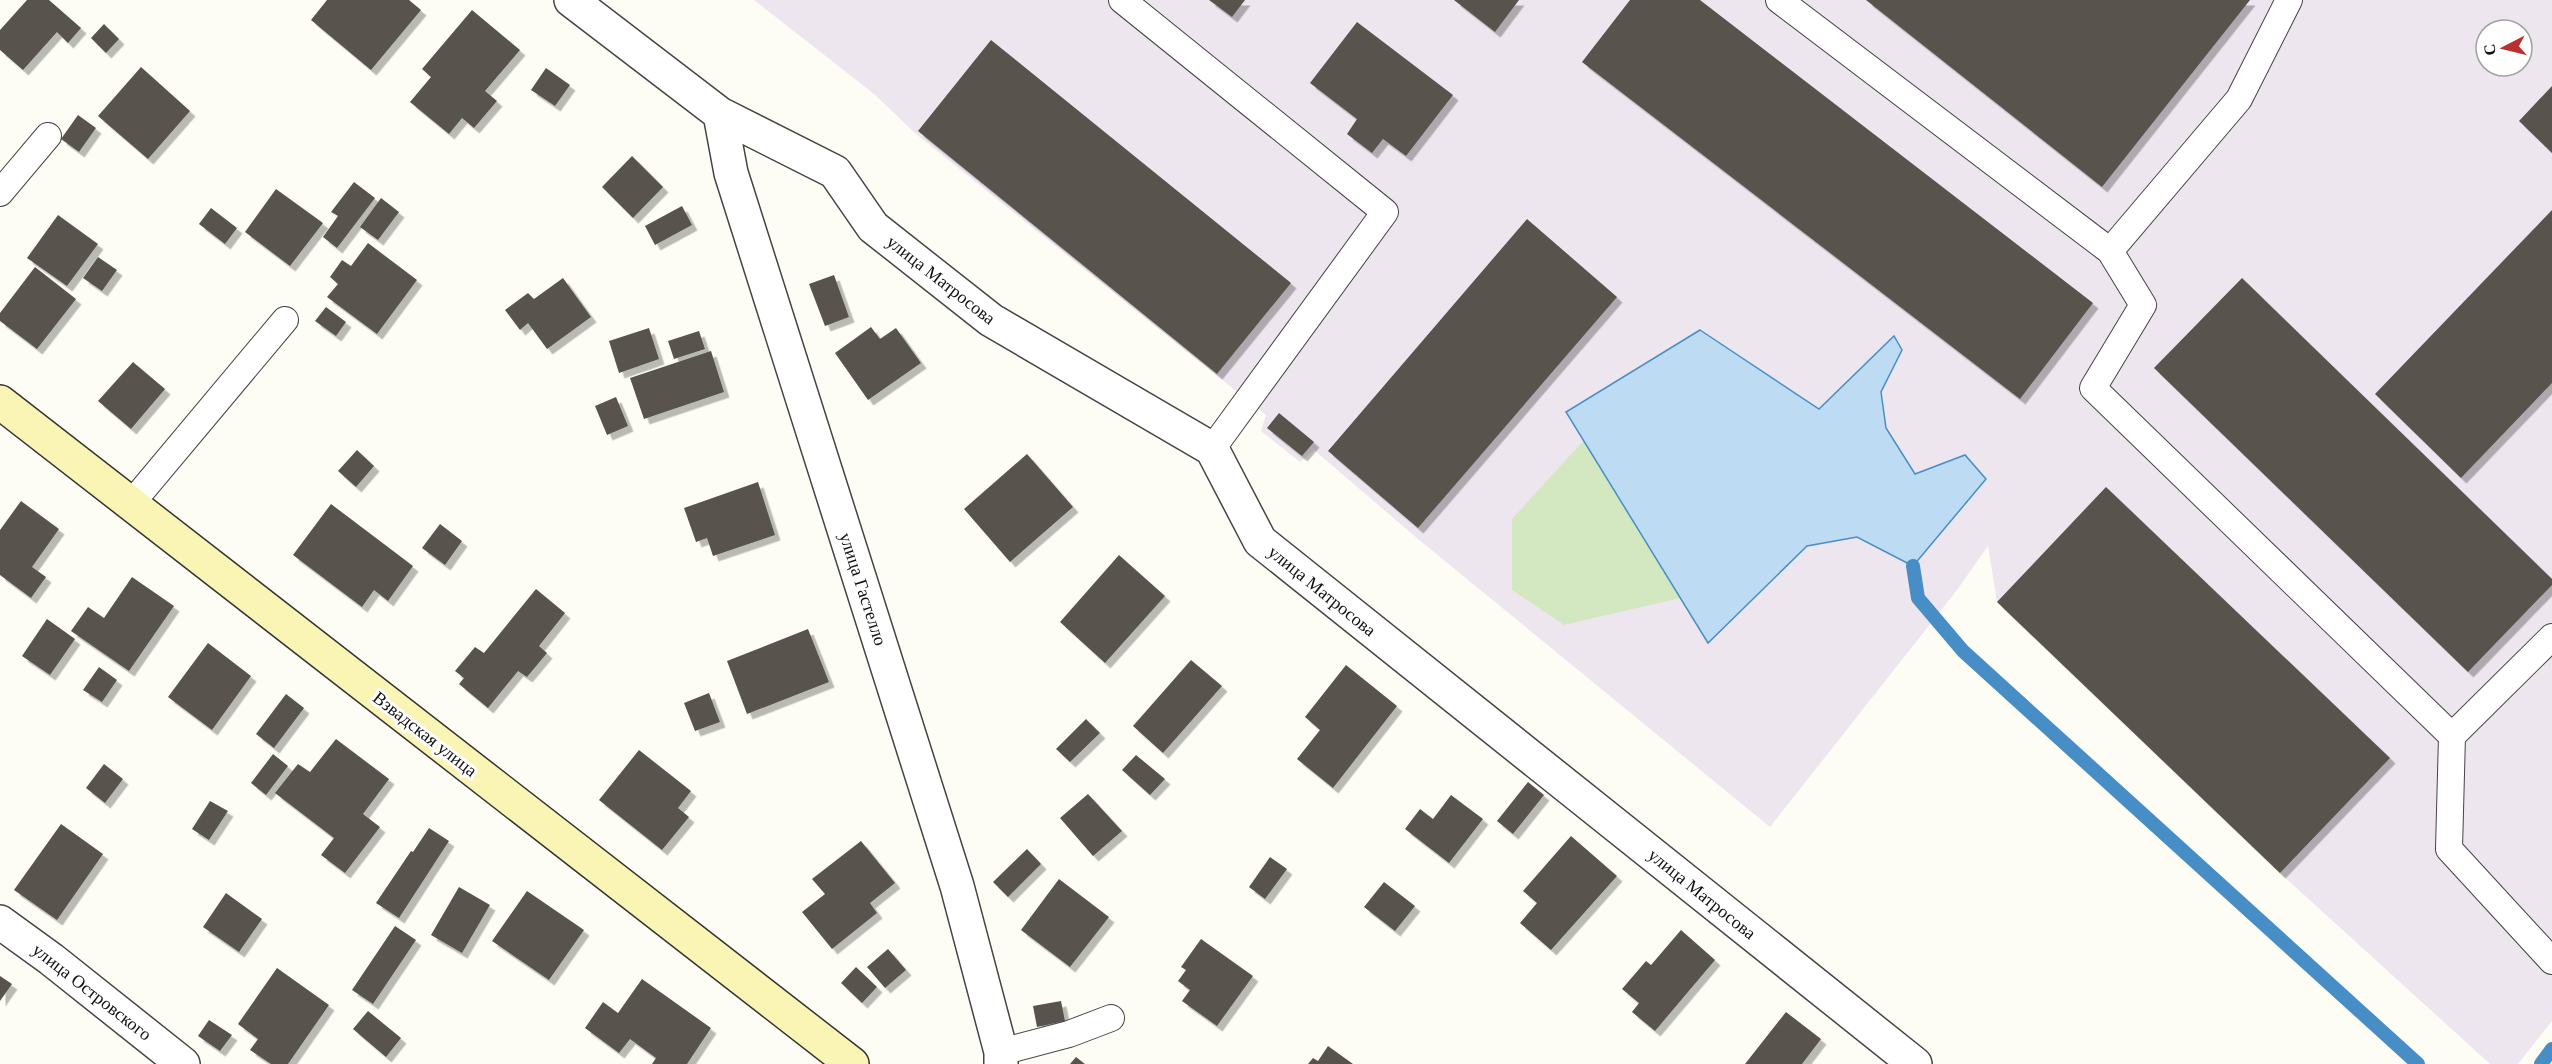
<svg xmlns="http://www.w3.org/2000/svg" width="2552" height="1064" viewBox="0 0 2552 1064" font-family="'Times New Roman',serif">
<defs>
<filter id="shadow"><feDropShadow dx="5.5" dy="5.5" stdDeviation="0" flood-color="#0004"/></filter>
</defs>
<rect width="100%" height="100%" fill="#fefdf5"/>
<path fill="#eee6ee" fill-rule="evenodd" d="M 754,0 L 2552,0 L 2552,1021 L 2518,1064 L 2490,1064 L 2280,873 L 1997,602 L 1988,546 L 1957,590 L 1770,827 L 1418,539 L 1314,450 L 1300,462 L 1261,431 L 1266,415 L 916,134 L 874,94 ZM 2486,30 L 2522,30 L 2522,66 L 2486,66 Z"/>
<path fill="#d3e8c0" d="M 1584,440 L 1680,598 L 1564,625 L 1512,590 L 1512,519 Z"/>
<path fill="#bddcf3" stroke="#488ec6" stroke-width="1.5" d="M 1700,330 L 1819,409 L 1894,336 L 1902,350 L 1881,392 L 1886,428 L 1915,474 L 1965,455 L 1986,479 L 1913,566 L 1857,537 L 1807,546 L 1708,643 L 1566,412 Z"/>
<g fill="none" stroke-linecap="round" stroke-linejoin="round">
<path stroke="#488ec6" stroke-width="14" d="M 1913,566 L 1918,598 L 1963,651 L 2418,1064
M 2541,1064 L 2552,1049"/>
</g>
<path fill="#59534e" filter="url(#shadow)" d="M 27,0 L 49,0 L 81,28 L 68,43 L 57,32 L 23,70 L 0,50 L 0,30 Z
M 327,0 L 409,0 L 421,10 L 371,70 L 311,20 Z
M 1209,0 L 1245,0 L 1232,17 Z
M 1454,0 L 1519,0 L 1495,32 Z
M 1630,0 L 1700,0 L 2093,303 L 2020,399 L 1582,62 Z
M 1866,0 L 2250,0 L 2102,187 Z
M 472,10 L 520,50 L 485,91 L 497,101 L 474,128 L 462,118 L 449,134 L 410,102 L 431,77 L 422,69 Z
M 1357,22 L 1453,95 L 1406,156 L 1383,139 L 1372,153 L 1347,134 L 1357,119 L 1310,83 Z
M 104,24 L 119,39 L 106,53 L 91,38 Z
M 991,40 L 1291,283 L 1217,374 L 918,131 Z
M 141,67 L 190,111 L 148,159 L 98,116 Z
M 546,68 L 570,85 L 555,106 L 531,90 Z
M 2552,86 L 2552,153 L 2519,121 Z
M 78,115 L 96,128 L 79,152 L 61,139 Z
M 632,156 L 663,187 L 633,218 L 602,187 Z
M 354,182 L 375,198 L 337,248 L 323,237 L 338,216 L 331,212 Z
M 276,189 L 323,223 L 290,266 L 245,232 Z
M 381,198 L 399,212 L 378,240 L 360,227 Z
M 682,206 L 692,225 L 655,245 L 645,226 Z
M 211,208 L 237,228 L 225,244 L 199,224 Z
M 2552,210 L 2552,383 L 2461,478 L 2375,394 Z
M 58,215 L 98,244 L 67,286 L 27,258 Z
M 1527,219 L 1617,297 L 1418,528 L 1328,451 Z
M 368,243 L 417,280 L 377,334 L 327,297 L 338,284 L 330,277 L 342,260 L 351,266 Z
M 98,257 L 117,270 L 102,291 L 83,278 Z
M 35,267 L 76,299 L 37,349 L 0,321 L 0,313 Z
M 834,275 L 849,317 L 825,326 L 809,284 Z
M 563,278 L 591,317 L 547,349 L 528,323 L 520,330 L 505,310 L 528,293 L 534,299 Z
M 2242,278 L 2552,579 L 2552,585 L 2468,672 L 2154,368 Z
M 326,307 L 346,322 L 336,336 L 315,321 Z
M 871,327 L 880,339 L 896,328 L 921,363 L 868,400 L 835,353 Z
M 649,328 L 659,359 L 619,373 L 609,341 Z
M 699,331 L 705,349 L 674,359 L 668,341 Z
M 711,351 L 724,392 L 644,419 L 630,378 Z
M 133,362 L 165,389 L 131,429 L 98,401 Z
M 616,397 L 628,426 L 607,435 L 595,406 Z
M 1279,413 L 1314,442 L 1302,456 L 1267,428 Z
M 357,450 L 374,466 L 356,487 L 338,471 Z
M 1027,454 L 1073,507 L 1010,562 L 964,509 Z
M 758,482 L 775,535 L 713,556 L 707,538 L 696,542 L 684,508 Z
M 2106,487 L 2390,758 L 2280,873 L 1997,602 Z
M 21,501 L 59,529 L 32,567 L 46,577 L 31,598 L 0,575 L 0,530 Z
M 331,504 L 413,566 L 388,601 L 374,590 L 362,607 L 293,555 Z
M 440,524 L 462,541 L 445,565 L 422,548 Z
M 1119,555 L 1165,596 L 1105,663 L 1060,622 Z
M 132,577 L 174,606 L 129,671 L 71,631 L 88,607 L 104,618 Z
M 536,589 L 565,613 L 539,646 L 547,653 L 527,677 L 518,671 L 488,708 L 459,684 L 464,678 L 455,671 L 475,647 L 484,653 Z
M 47,619 L 75,639 L 50,675 L 22,656 Z
M 808,629 L 829,682 L 747,714 L 727,661 Z
M 208,643 L 251,676 L 212,730 L 168,697 Z
M 1191,660 L 1222,686 L 1163,753 L 1133,726 Z
M 1346,665 L 1397,706 L 1333,788 L 1297,759 L 1320,730 L 1305,717 Z
M 99,667 L 117,680 L 102,702 L 83,690 Z
M 709,693 L 720,722 L 695,731 L 684,703 Z
M 286,694 L 304,708 L 274,748 L 256,734 Z
M 1086,719 L 1100,733 L 1070,762 L 1056,749 Z
M 336,739 L 389,779 L 363,814 L 380,827 L 345,873 L 321,855 L 334,838 L 275,793 L 298,764 L 310,772 Z
M 639,750 L 691,791 L 678,808 L 689,817 L 662,850 L 599,800 Z
M 273,754 L 288,766 L 266,795 L 251,783 Z
M 1136,755 L 1165,779 L 1150,795 L 1122,770 Z
M 104,764 L 123,779 L 105,803 L 86,788 Z
M 1528,782 L 1544,795 L 1513,834 L 1497,821 Z
M 1088,794 L 1122,831 L 1093,856 L 1060,818 Z
M 1451,795 L 1483,819 L 1449,863 L 1405,829 L 1420,809 L 1433,819 Z
M 210,801 L 228,811 L 209,840 L 192,829 Z
M 61,824 L 103,854 L 57,920 L 14,890 Z
M 429,828 L 449,841 L 399,918 L 376,903 L 411,851 L 413,852 Z
M 1571,836 L 1617,876 L 1551,950 L 1520,923 L 1537,903 L 1523,891 Z
M 861,841 L 895,883 L 870,903 L 877,913 L 832,949 L 802,912 L 825,894 L 812,879 Z
M 1027,849 L 1041,864 L 1008,897 L 993,882 Z
M 1270,857 L 1287,869 L 1265,899 L 1249,887 Z
M 1059,879 L 1109,917 L 1070,967 L 1021,930 Z
M 1384,882 L 1415,906 L 1395,931 L 1364,907 Z
M 459,887 L 490,905 L 462,953 L 431,935 Z
M 527,891 L 584,930 L 549,980 L 492,941 Z
M 226,893 L 262,919 L 239,952 L 203,927 Z
M 395,926 L 416,940 L 373,1004 L 352,990 Z
M 1681,930 L 1715,960 L 1655,1031 L 1632,1012 L 1639,1003 L 1622,989 L 1646,961 L 1651,965 Z
M 1201,939 L 1253,976 L 1217,1026 L 1182,1001 L 1190,990 L 1178,981 L 1186,970 L 1181,967 Z
M 888,949 L 906,970 L 885,988 L 867,967 Z
M 856,967 L 877,987 L 862,1003 L 841,983 Z
M 277,968 L 329,1005 L 288,1064 L 271,1064 L 250,1050 L 258,1039 L 238,1024 Z
M 0,976 L 12,984 L 0,1001 Z
M 642,979 L 711,1028 L 687,1064 L 652,1064 L 656,1058 L 630,1039 L 619,1053 L 585,1028 L 603,1002 L 618,1013 Z
M 1061,1001 L 1065,1021 L 1037,1027 L 1033,1006 Z
M 368,1011 L 401,1038 L 386,1057 L 353,1029 Z
M 1786,1012 L 1821,1039 L 1802,1064 L 1745,1064 Z
M 209,1020 L 232,1035 L 220,1051 L 198,1036 Z
M 1328,1046 L 1353,1064 L 1308,1064 L 1313,1058 L 1318,1061 Z
M 1076,1057 L 1085,1064 L 1070,1064 Z"/>
<g fill="none" stroke-linecap="round" stroke-linejoin="round">
<defs>
<path id="lane" d="M 1122,0 L 1385,212 L 1212,449
M 1779,0 L 2110,251 L 2143,305 L 2093,388 L 2452,736
M 0,193 L 48,136
M 2110,251 L 2239,99 L 2289,0
M 130,505 L 285,320
M 2552,637 L 2452,736 L 2449,849 L 2552,961
M 1001,1052 L 1069,1034 L 1111,1018"/>
<path id="street" d="M 571,0 L 720,114 L 835,172 L 873,227 L 991,320 L 1212,449 L 1260,541 L 1915,1064
M 720,114 L 731,173 L 957,886 L 1001,1052 L 1001,1064
M 0,922 L 51,959 L 183,1064"/>
<path id="secondary" d="M 0,402 L 852,1064"/>
</defs>
<use href="#lane" stroke="#444" stroke-width="28"/>
<use href="#street" stroke="#444" stroke-width="36"/>
<use href="#secondary" stroke="#333" stroke-width="36"/>
<use href="#lane" stroke="#fff" stroke-width="26"/>
<use href="#street" stroke="#fff" stroke-width="33"/>
<use href="#secondary" stroke="#faf5b5" stroke-width="33"/>
</g>
<g text-anchor="middle" stroke-width="6" stroke-linejoin="round" paint-order="stroke">
<g font-size="18" fill="#111" stroke="#fff">
<text transform="translate(941 280) rotate(38)" y="6">улица Матросова</text>
<text transform="translate(863 589) rotate(72)" y="6">улица Гастелло</text>
<text transform="translate(1322 591) rotate(39)" y="6">улица Матросова</text>
<text transform="translate(425 734) rotate(38)" y="6">Взвадская улица</text>
<text transform="translate(1702 894) rotate(39)" y="6">улица Матросова</text>
<text transform="translate(92 992) rotate(38)" y="6">улица Островского</text>
</g>
</g>
<g transform="translate(2504 48) rotate(263)"><circle r="28" fill="#ffffff" stroke="#a0a0a0" stroke-width="1.5"/>
<path d="M0-4.5L10 22L0 15L-10 22Z" fill="#ba3030"/>
<text y="-9" font-size="16" font-weight="bold" text-anchor="middle" fill="#111111">С</text>
</g>
</svg>
